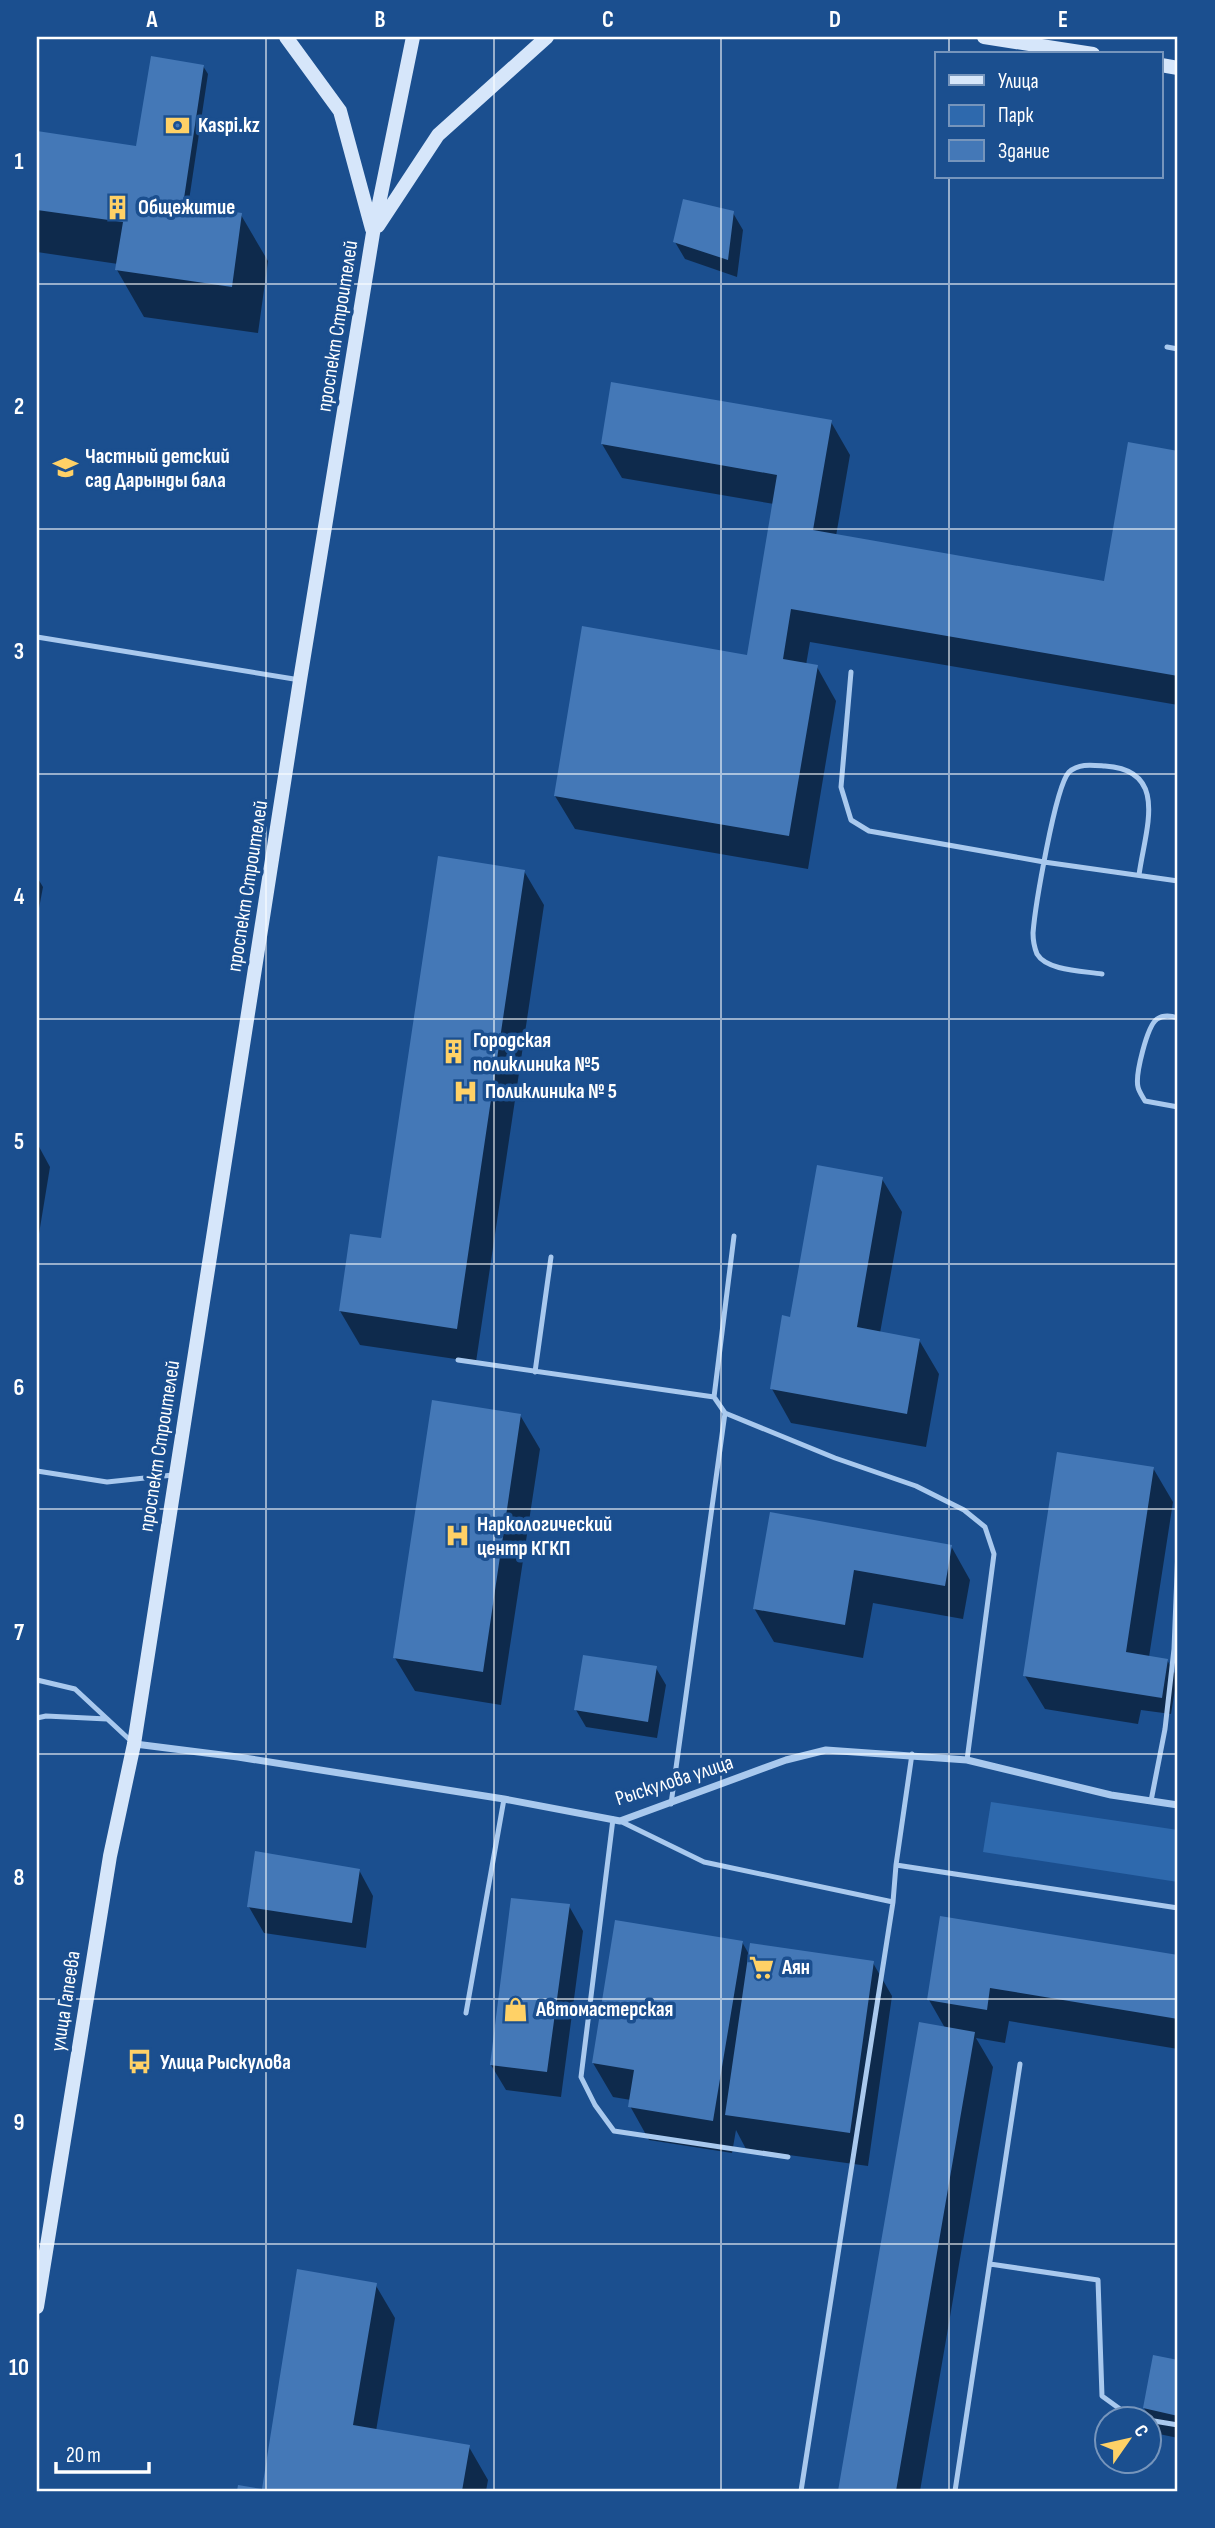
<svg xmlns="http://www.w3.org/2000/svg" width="1215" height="2528" viewBox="0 0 1215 2528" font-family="'Sofia Sans Condensed',sans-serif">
<rect width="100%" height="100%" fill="#1b4f8f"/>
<path fill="#2e69ad" d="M 991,1802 L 1178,1830 L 1178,1882 L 983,1852 Z"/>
<path fill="#0007" d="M 203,66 L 208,74 L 188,207 L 241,215 L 268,261 L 258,333 L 144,317 L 117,270 L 118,264 L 37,252 L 37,133 L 135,148 Z
M 733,213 L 743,230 L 737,277 L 685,259 L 675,242 Z
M 831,422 L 850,455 L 836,536 L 1106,583 L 1129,444 L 1178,452 L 1178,705 L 810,642 L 806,665 L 817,667 L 836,701 L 808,869 L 575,829 L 555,796 L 748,657 L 774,504 L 622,478 L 602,444 Z
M 524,871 L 544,905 L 476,1362 L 360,1345 L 340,1311 L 383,1240 Z
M 37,877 L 43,887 L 37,919 Z
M 37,1143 L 50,1167 L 37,1246 Z
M 882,1179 L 902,1212 L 880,1333 L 919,1340 L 939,1374 L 926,1447 L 791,1423 L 772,1389 L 792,1319 Z
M 520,1415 L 540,1449 L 501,1705 L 415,1691 L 395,1658 Z
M 1153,1468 L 1173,1502 L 1149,1657 L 1167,1660 L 1177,1677 L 1171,1714 L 1141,1710 L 1138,1724 L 1045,1709 L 1025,1676 Z
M 771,1514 L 951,1546 L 970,1580 L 963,1619 L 873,1603 L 863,1658 L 774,1642 L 754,1608 Z
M 656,1668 L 666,1685 L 657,1738 L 586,1727 L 576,1710 Z
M 359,1870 L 373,1896 L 366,1948 L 264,1933 L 249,1907 Z
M 569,1906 L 583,1931 L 561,2097 L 506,2090 L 491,2065 Z
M 942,1918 L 1178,1957 L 1178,2049 L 1009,2021 L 1005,2043 L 976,2038 L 993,2067 L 920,2491 L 840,2491 L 921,2024 L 945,2028 L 929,2000 Z
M 742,1942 L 750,1956 L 873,1963 L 892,1996 L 868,2166 L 746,2149 L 736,2130 L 732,2153 L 649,2140 L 630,2106 L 631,2100 L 613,2097 L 593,2063 Z
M 299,2271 L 375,2284 L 395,2318 L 376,2431 L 469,2447 L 488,2480 L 486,2491 L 239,2491 L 240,2487 L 263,2491 Z
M 1154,2357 L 1178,2362 L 1178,2438 L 1159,2434 L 1144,2408 Z"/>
<path fill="#4478b7" d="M 151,56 L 204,65 L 183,205 L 242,213 L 232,287 L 115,270 L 123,222 L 37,210 L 37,131 L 136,146 Z
M 683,199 L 734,211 L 728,260 L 673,242 Z
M 611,382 L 832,420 L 813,530 L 1104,581 L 1128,442 L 1178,451 L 1178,676 L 791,609 L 783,659 L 818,665 L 789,836 L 554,796 L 582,626 L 747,655 L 777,475 L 601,444 Z
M 438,856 L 525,870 L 457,1329 L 339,1311 L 350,1234 L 381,1238 Z
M 817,1165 L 883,1177 L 857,1327 L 920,1339 L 907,1414 L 770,1389 L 782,1315 L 790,1317 Z
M 432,1400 L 521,1414 L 483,1672 L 393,1658 Z
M 1057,1452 L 1154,1467 L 1126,1652 L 1168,1659 L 1162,1698 L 1023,1676 Z
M 770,1512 L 952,1545 L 945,1586 L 854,1570 L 845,1625 L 753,1609 Z
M 583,1655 L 657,1666 L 648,1722 L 574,1710 Z
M 255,1851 L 360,1869 L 352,1923 L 247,1907 Z
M 511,1898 L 570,1904 L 547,2072 L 490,2065 Z
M 940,1916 L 1178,1955 L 1178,2019 L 990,1988 L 987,2010 L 927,2000 Z
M 615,1920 L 743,1941 L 713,2121 L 628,2107 L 634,2070 L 592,2063 Z
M 750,1943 L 874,1961 L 850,2133 L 725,2115 Z
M 919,2022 L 975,2032 L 896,2491 L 838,2491 Z
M 297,2269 L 377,2283 L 353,2425 L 470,2445 L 462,2491 L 237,2491 L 238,2485 L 262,2489 Z
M 1153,2355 L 1178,2360 L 1178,2416 L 1143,2408 Z"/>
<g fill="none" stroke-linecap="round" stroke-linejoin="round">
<path stroke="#a9c9ee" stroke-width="5" d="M 1167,347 L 1178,349
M 37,637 L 300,680
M 851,672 L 841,787 L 851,820 L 869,831 L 1044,862 L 1178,881
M 1102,974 C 1084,971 1047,971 1037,954 C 1035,949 1033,939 1033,933 C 1035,908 1055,787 1069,772 C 1079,763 1092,765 1105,766 C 1170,770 1145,830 1139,875
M 1178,1018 C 1172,1016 1163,1015 1157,1019 C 1147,1026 1135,1075 1138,1087 C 1139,1092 1143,1097 1145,1101 L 1178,1107
M 458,1360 L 714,1397 L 725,1413 L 835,1458 L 916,1486 L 964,1510 L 985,1527 L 994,1554 L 967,1760
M 535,1372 L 551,1257
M 714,1397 L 734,1236
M 37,1471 L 107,1482 L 173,1475
M 37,1680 L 75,1689 L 131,1741
M 37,1718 L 46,1716 L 107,1719
M 912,1754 L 896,1865 L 1178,1908
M 1151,1801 L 1165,1729 L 1174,1649 L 1178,1549
M 671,1804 L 725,1413
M 613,1819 L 581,2077 L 595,2105 L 614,2131 L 788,2157
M 620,1821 L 704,1862 L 893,1902
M 466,2013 L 504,1799
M 990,2264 L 1098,2280 L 1102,2396 L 1131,2417 L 1146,2420
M 1148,2420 L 1178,2425
M 801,2491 L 893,1902 L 896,1865
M 955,2491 L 1020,2064"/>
<path stroke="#a9c9ee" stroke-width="7" d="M 135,1744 L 238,1757 L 504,1799 L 620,1821 L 786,1760 L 826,1750 L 967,1760 L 1111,1795 L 1178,1805"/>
<path stroke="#d6e6fa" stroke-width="14" d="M 286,37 L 340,111 L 372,229
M 984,37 L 1093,54
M 1161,65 L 1178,68
M 378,226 L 438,135 L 547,37
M 37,2307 L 110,1856 L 134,1744 L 300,680 L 373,233 L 413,37"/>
</g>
<path fill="none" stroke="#fff" stroke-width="2" stroke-opacity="0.55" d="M 266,37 L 266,2491M 494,37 L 494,2491M 721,37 L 721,2491M 949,37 L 949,54M 949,177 L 949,2491M 37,284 L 1178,284M 37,529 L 1178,529M 37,774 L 1178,774M 37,1019 L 1178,1019M 37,1264 L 1178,1264M 37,1509 L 1178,1509M 37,1754 L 1178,1754M 37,1999 L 1178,1999M 37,2244 L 1178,2244"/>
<defs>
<symbol id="bank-bare" viewBox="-9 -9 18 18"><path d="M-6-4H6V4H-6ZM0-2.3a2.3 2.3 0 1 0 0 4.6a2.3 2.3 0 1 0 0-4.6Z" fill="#ffd166" stroke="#1b4f8f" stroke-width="2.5" paint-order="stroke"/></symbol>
<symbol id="building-bare" viewBox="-9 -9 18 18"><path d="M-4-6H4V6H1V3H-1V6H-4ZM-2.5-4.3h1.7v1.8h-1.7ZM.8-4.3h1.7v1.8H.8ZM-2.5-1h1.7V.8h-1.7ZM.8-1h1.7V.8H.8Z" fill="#ffd166" stroke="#1b4f8f" stroke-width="2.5" paint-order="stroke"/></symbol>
<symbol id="school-bare" viewBox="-9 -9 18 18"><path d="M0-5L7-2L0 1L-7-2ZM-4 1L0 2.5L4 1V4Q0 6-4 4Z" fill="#ffd166" stroke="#1b4f8f" stroke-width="2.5" paint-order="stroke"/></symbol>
<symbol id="hospital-bare" viewBox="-9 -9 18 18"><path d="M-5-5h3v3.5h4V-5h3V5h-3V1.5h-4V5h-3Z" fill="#ffd166" stroke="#1b4f8f" stroke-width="2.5" paint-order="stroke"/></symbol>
<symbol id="supermarket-bare" viewBox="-9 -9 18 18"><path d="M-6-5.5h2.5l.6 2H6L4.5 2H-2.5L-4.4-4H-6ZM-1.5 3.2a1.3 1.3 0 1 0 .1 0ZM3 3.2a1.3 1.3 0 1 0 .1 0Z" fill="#ffd166" stroke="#1b4f8f" stroke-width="2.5" paint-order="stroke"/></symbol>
<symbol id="shop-bare" viewBox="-9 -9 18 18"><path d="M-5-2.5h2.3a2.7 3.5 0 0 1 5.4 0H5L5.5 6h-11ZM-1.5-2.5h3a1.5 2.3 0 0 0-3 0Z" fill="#ffd166" stroke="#1b4f8f" stroke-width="2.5" paint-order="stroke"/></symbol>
<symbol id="bus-bare" viewBox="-9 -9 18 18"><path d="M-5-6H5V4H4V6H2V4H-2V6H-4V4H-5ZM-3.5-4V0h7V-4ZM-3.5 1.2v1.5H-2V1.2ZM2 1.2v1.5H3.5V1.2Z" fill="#ffd166" stroke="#1b4f8f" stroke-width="2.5" paint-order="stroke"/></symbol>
</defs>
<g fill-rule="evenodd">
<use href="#bank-bare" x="160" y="108" width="35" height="35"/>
<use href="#building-bare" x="100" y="190" width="35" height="35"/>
<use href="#school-bare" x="48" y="450" width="35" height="35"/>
<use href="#building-bare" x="436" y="1034" width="35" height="35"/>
<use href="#hospital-bare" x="448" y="1074" width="35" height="35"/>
<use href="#hospital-bare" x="440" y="1518" width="35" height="35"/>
<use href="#supermarket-bare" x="744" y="1950" width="35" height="35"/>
<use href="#shop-bare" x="498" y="1992" width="35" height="35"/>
<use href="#bus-bare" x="122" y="2044" width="35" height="35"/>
</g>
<g text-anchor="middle" stroke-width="7" stroke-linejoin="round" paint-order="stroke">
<g font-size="21" font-weight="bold" fill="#fff" stroke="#1b4f8f" text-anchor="start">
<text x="198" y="132">Kaspi.kz</text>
<text x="138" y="214">Общежитие</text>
<text x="85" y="463">Частный детский<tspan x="85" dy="24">сад Дарынды бала</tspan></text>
<text x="473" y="1047">Городская<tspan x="473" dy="24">поликлиника №5</tspan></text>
<text x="485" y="1098">Поликлиника № 5</text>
<text x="477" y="1531">Наркологический<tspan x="477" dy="24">центр КГКП</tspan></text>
<text x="782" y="1974">Аян</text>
<text x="536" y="2016">Автомастерская</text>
<text x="160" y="2069">Улица Рыскулова</text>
</g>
<g font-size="21" fill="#fff" stroke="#1b4f8f">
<text transform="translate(337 326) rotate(-81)" y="7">проспект Строителей</text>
<text transform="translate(247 886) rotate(-81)" y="7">проспект Строителей</text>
<text transform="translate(159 1446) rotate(-81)" y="7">проспект Строителей</text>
<text transform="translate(674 1780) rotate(-18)" y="7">Рыскулова улица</text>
<text transform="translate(65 2001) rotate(-81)" y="7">улица Гапеева</text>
</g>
</g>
<rect width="1215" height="2528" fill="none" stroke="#1b4f8f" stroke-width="77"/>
<rect x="935" y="52" width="228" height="126" fill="#1b4f8f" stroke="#7695bc" stroke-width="2"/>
<rect x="949" y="75" width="35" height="10" fill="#d6e6fa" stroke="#7695bc" stroke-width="2"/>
<text x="998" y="88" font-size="21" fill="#ffffff">Улица</text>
<rect x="949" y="105" width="35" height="21" fill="#2e69ad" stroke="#7695bc" stroke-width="2"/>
<text x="998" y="122" font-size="21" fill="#ffffff">Парк</text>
<rect x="949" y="140" width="35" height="21" fill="#4478b7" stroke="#7695bc" stroke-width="2"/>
<text x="998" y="158" font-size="21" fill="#ffffff">Здание</text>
<g transform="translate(1128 2440) rotate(56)"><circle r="33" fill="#1b4f8f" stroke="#7695bc" stroke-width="2"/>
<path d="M0-5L12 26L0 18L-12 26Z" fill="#ffd166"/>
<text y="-10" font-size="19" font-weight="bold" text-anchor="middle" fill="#ffffff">С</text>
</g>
<path d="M56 2462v10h93v-10" fill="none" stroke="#ffffff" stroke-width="3.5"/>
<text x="66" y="2462" font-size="21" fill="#ffffff" stroke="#1b4f8f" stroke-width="5" paint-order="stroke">20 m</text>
<rect x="38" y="38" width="1138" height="2452" fill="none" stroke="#fff" stroke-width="2.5"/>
<g font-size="23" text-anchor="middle" font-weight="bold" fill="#fff">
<text x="152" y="27">A</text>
<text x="380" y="27">B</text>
<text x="608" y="27">C</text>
<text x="835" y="27">D</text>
<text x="1063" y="27">E</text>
<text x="19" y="169">1</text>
<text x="19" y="414">2</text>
<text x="19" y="659">3</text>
<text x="19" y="904">4</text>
<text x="19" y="1149">5</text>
<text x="19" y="1395">6</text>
<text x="19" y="1640">7</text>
<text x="19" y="1885">8</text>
<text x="19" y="2130">9</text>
<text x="19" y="2375">10</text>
</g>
</svg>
